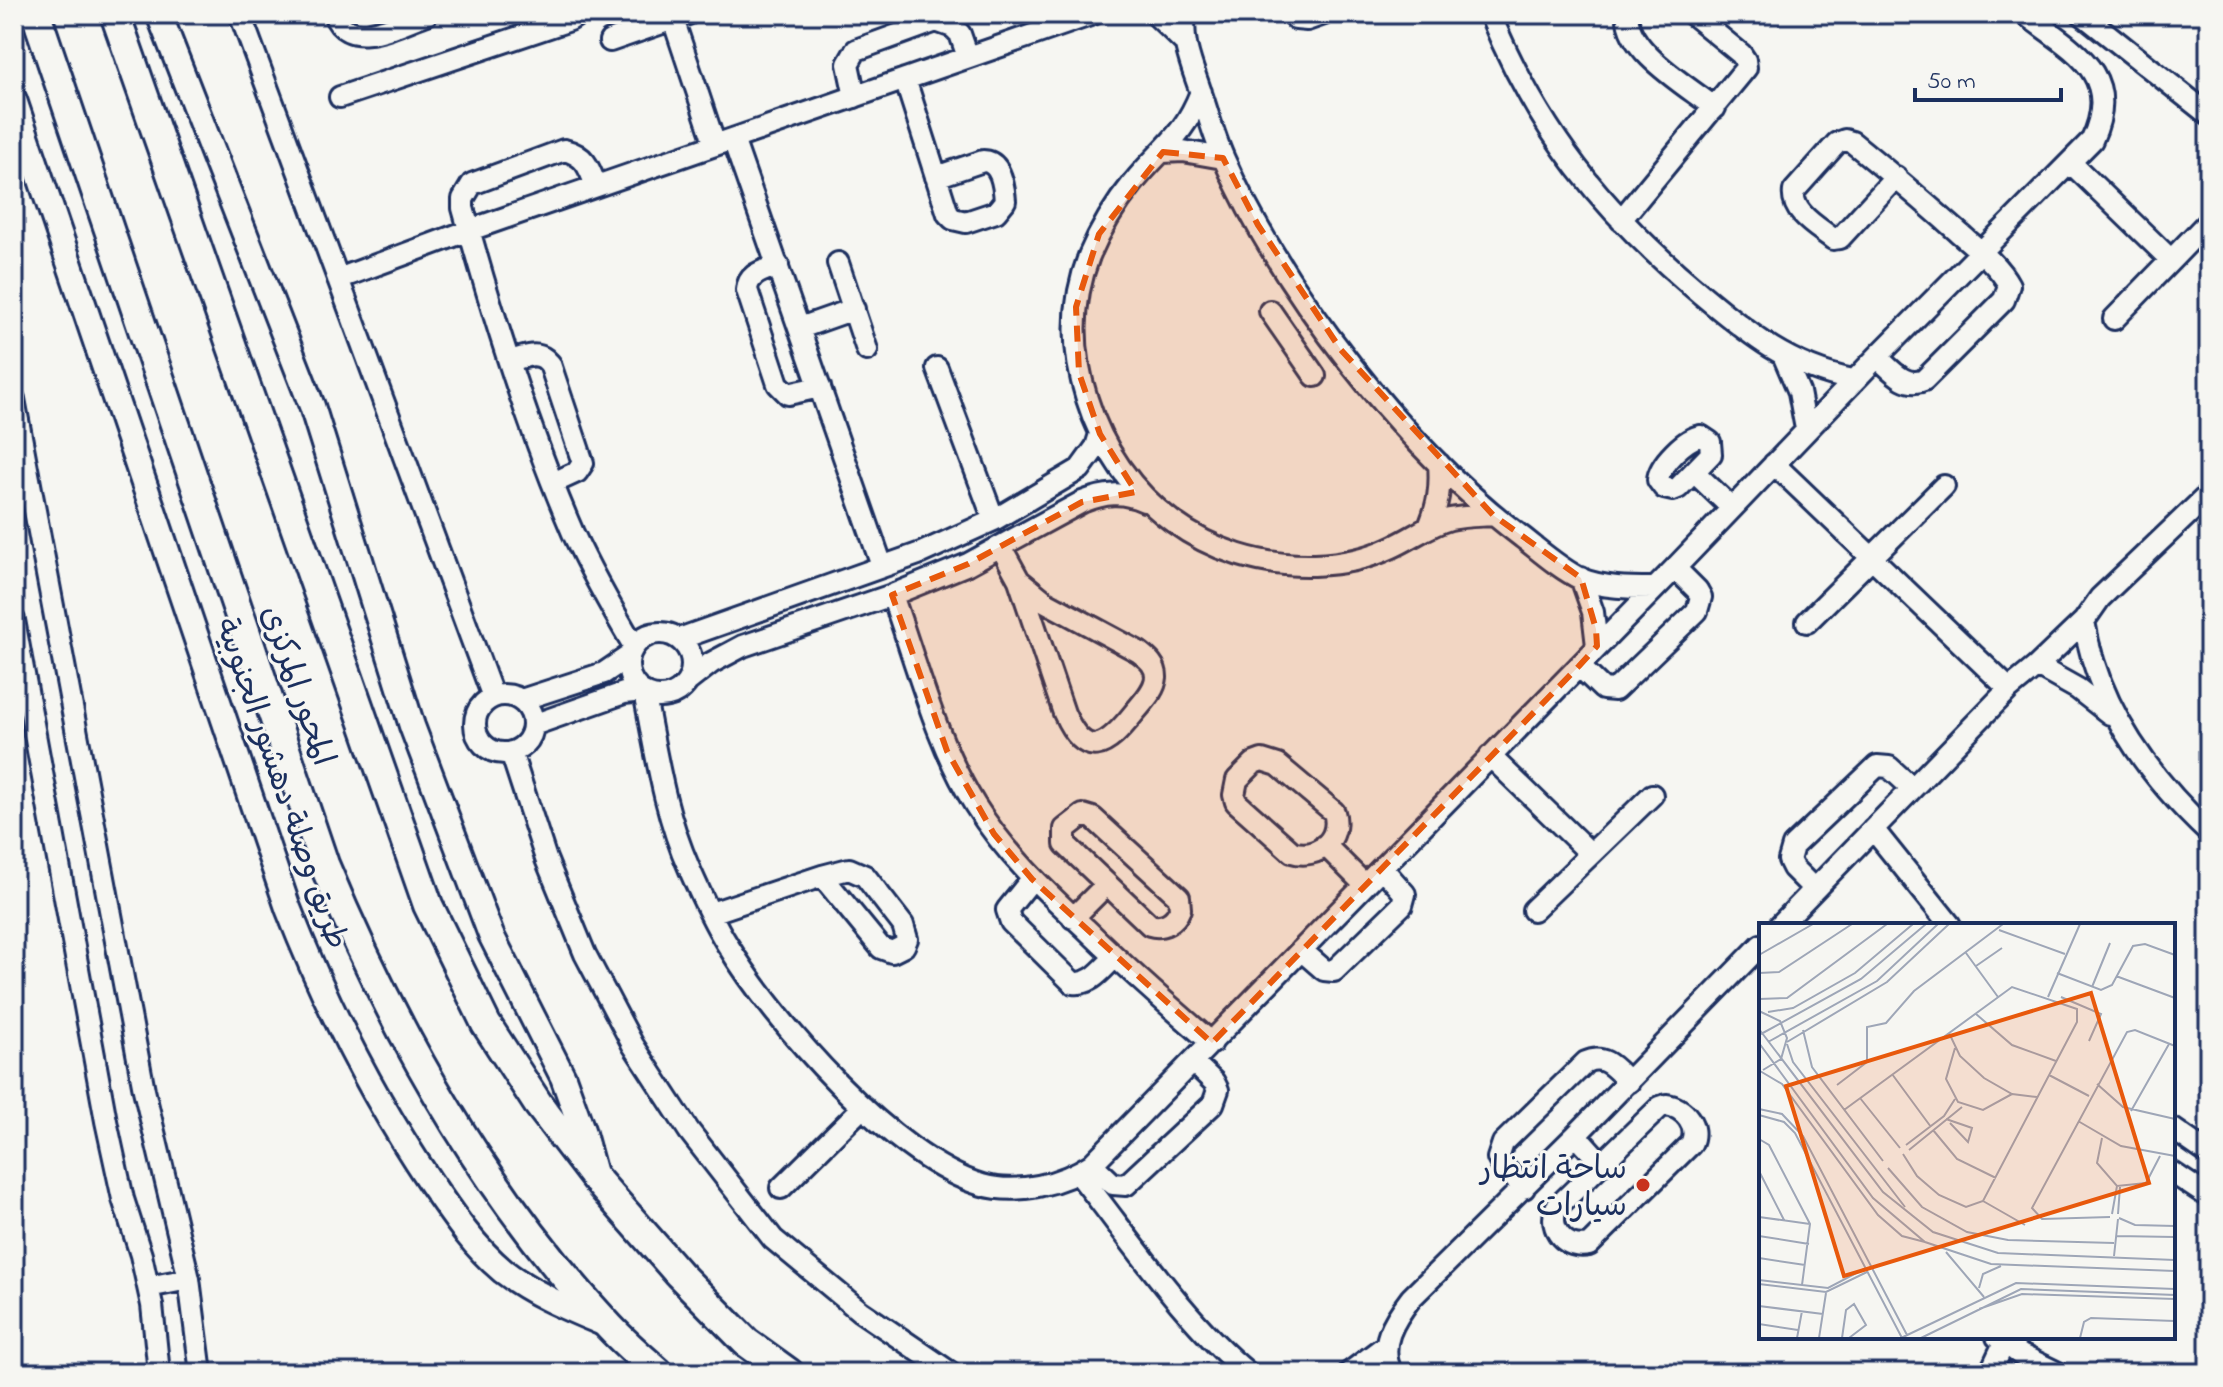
<svg xmlns="http://www.w3.org/2000/svg" width="2223" height="1387" viewBox="0 0 2223 1387" font-family="'Indie Flower','Playpen Sans Arabic',sans-serif">
<rect width="100%" height="100%" fill="#f6f6f2"/>
<filter id="ink" filterUnits="userSpaceOnUse"><feTurbulence type="fractalNoise" baseFrequency=".0125" numOctaves="2"/><feDisplacementMap in="SourceGraphic" scale="16" xChannelSelector="R" yChannelSelector="G"/><feConvolveMatrix kernelMatrix="1 2 1 2 8 2 1 2 1" color-interpolation-filters="sRGB"/></filter>
<g filter="url(#ink)">
<g fill="none" stroke-linecap="round" stroke-linejoin="round">
<defs>
<path id="minor" d="M 240,14 L 493,697
M 334,14 C 349,53 400,23 427,14
M 1155,14 L 1183,41
M 1185,14 C 1181,44 1193,68 1202,96 C 1209,117 1215,139 1224,159 C 1282,291 1406,450 1522,537 C 1540,551 1560,569 1581,579 C 1603,588 1630,588 1653,588
M 1294,14 L 1296,19 L 1307,20 L 1324,14
M 1490,14 C 1539,133 1603,212 1701,294 C 1750,335 1789,367 1853,380
M 1628,14 C 1624,50 1689,87 1715,108
M 2082,14 L 2209,115
M 673,19 L 715,145
M 610,41 L 688,14
M 905,79 L 948,214 L 953,219 L 966,222 L 996,212 L 1005,201 C 1004,186 1001,161 983,161 L 936,177
M 1201,92 C 1183,138 1162,147 1133,183 C 1115,205 1100,230 1089,256 C 1071,303 1072,352 1087,399 C 1118,500 1207,568 1314,565 C 1340,564 1367,559 1390,548 C 1411,539 1428,525 1450,519 C 1464,516 1479,516 1493,515
M 340,97 L 570,20 L 579,14
M 855,97 L 848,64 L 856,50 L 936,21 L 953,27 L 960,34 L 968,57
M 733,139 L 882,566
M 1163,152 L 1183,151 L 1223,158
M 2071,163 L 2171,260
M 596,186 C 589,167 585,155 564,150 L 472,184 L 463,199 L 463,208 C 493,317 528,429 573,533 C 591,572 612,609 634,646
M 1621,220 L 1746,68 L 1745,60 L 1741,54 L 1692,14
M 838,263 L 867,350
M 778,265 C 764,271 748,273 747,290 L 778,384 L 788,394 L 820,387
M 338,279 L 470,230 L 1093,14
M 1270,311 L 1315,376
M 2114,319 L 2209,221
M 800,328 L 854,309
M 1784,357 L 1799,392 L 1806,429
M 1877,357 C 1890,368 1905,389 1924,380 L 2004,300 L 2009,285 C 1998,264 1975,247 1957,231 C 1923,201 1888,171 1852,142 L 1845,140 L 1837,143 L 1794,191 C 1791,213 1818,227 1833,239 L 1840,238 L 1896,177
M 510,361 C 522,358 535,351 545,359 L 550,364 L 583,463 L 577,472 L 553,483
M 937,368 L 994,520
M 14,399 L 144,1090 L 189,1279 L 201,1373
M 1701,436 L 1710,442 L 1711,454 L 1678,488 L 1673,490 L 1664,488 L 1658,480 C 1659,464 1686,438 1701,436 Z
M 1774,464 L 2009,689
M 1694,472 L 1732,508
M 1429,527 C 1438,505 1441,488 1439,464
M 1001,547 L 1019,580 L 1046,602 L 1139,652 C 1148,659 1156,665 1156,677 C 1155,691 1142,703 1134,713 C 1106,748 1086,762 1064,713 L 1019,580
M 1581,578 L 1593,612 L 1597,646
M 892,595 C 917,665 936,742 975,805 C 1005,853 1044,890 1085,928 C 1126,968 1169,1006 1212,1043
M 14,620 L 106,1121 L 123,1199 L 141,1255 L 152,1305 L 159,1373
M 2084,621 C 2097,706 2147,775 2209,833
M 1807,622 L 1944,486
M628 665a32 32 0 1 1 64 0a32 32 0 1 1-64 0Z
M 679,639 L 921,553 L 994,520 L 1080,469 L 1096,447 L 1100,434
M 1579,666 L 1603,689 L 1615,690 L 1697,611 L 1701,597 L 1697,590 L 1675,568
M 2037,666 L 2078,689 L 2110,714
M 688,681 L 711,663 L 743,646 L 892,595 L 968,564 L 1082,502 C 1105,493 1122,491 1144,501
M 644,692 C 656,752 664,812 689,868 C 700,893 712,920 727,944 C 774,1022 893,1159 982,1185 C 1018,1195 1062,1184 1092,1164 L 1675,568 L 1877,357 L 2092,140 C 2123,73 2072,50 2025,14
M475 724a29 29 0 1 1 58 0a29 29 0 1 1-58 0Z
M 521,700 L 604,673 L 629,656
M 533,725 L 624,693 L 642,691
M 511,752 L 546,859 L 585,954 L 633,1045 L 689,1131 L 773,1239 L 860,1311 L 951,1373
M 1490,756 L 1591,854
M 1262,760 L 1278,765 L 1334,812 C 1342,839 1318,860 1292,852 L 1236,802 L 1234,795 L 1237,780 L 1254,763 Z
M 1083,815 L 1093,818 L 1179,897 L 1180,909 C 1175,922 1163,929 1150,925 L 1065,844 L 1065,829 Z
M 1873,829 L 1950,925
M 1325,845 L 1365,885
M 1032,879 L 1007,910 L 1011,922 L 1073,983 C 1092,985 1102,969 1115,957
M 1814,889 L 1793,868 L 1789,860 L 1793,846 L 1877,766 L 1889,767 L 1912,788
M 1533,910 L 1652,795
M 711,913 L 822,876 L 881,948 L 892,952 L 904,946 L 907,939 L 903,925 L 865,876 L 849,869 L 822,876
M 1073,918 L 1107,884
M 1780,925 L 2009,689 L 2037,666 L 2084,621 L 2100,598 L 2209,494
M 1301,950 L 1324,970 L 1334,971 L 1402,905 L 1405,894 L 1382,868
M 1666,1105 C 1684,1107 1700,1126 1691,1144 L 1589,1245 C 1566,1250 1548,1230 1556,1208 L 1660,1107 Z
M 2173,1129 L 2209,1154
M 1576,1135 L 1602,1164
M 1092,1164 L 1113,1184 L 1126,1185 L 1213,1104 L 1218,1090 L 1214,1082 L 1193,1062
M 1078,1173 C 1129,1237 1185,1322 1248,1373
M 2173,1173 L 2203,1193
M 781,1188 L 863,1107
M 1524,1188 L 1502,1166 L 1498,1158 L 1503,1143 L 1586,1062 C 1605,1053 1616,1070 1629,1082
M 148,1287 L 189,1279
M 1997,1337 L 2021,1355 L 2058,1373
M 1349,1373 L 1385,1346
M 1392,1373 C 1377,1346 1394,1320 1411,1298 L 1576,1135 L 1761,945
M 1990,1373 L 2004,1343"/>
<path id="major" d="M 159,14 L 312,406 L 412,726 L 491,935 L 563,1077 L 582,1130 L 594,1174
M 14,100 L 288,908 C 326,1005 372,1096 430,1182 C 452,1214 473,1246 503,1271 C 534,1295 570,1309 605,1324"/>
<path id="highway" d="M 36,14 L 324,864 C 393,1030 483,1191 606,1323 C 622,1341 641,1357 659,1373
M 115,14 L 428,905 L 486,1024 L 538,1104 L 594,1177 L 679,1274 L 746,1342 L 789,1373"/>
</defs>
<use href="#minor" stroke="#1b2f5e" stroke-width="26"/>
<use href="#major" stroke="#1b2f5e" stroke-width="30"/>
<use href="#highway" stroke="#1b2f5e" stroke-width="34"/>
<use href="#minor" stroke="#f6f6f2" stroke-width="20"/>
<use href="#major" stroke="#f6f6f2" stroke-width="24"/>
<use href="#highway" stroke="#f6f6f2" stroke-width="28"/>
</g>
</g>
<path fill="#e8590c" fill-opacity="0.2" stroke="#e8590c" stroke-width="6" stroke-dasharray="16 10" stroke-linejoin="round" d="M 1163,152 L 1223,158 L 1258,225 L 1341,350 L 1493,515 L 1581,578 L 1596,629 L 1597,646 L 1579,666 L 1212,1043 L 1032,879 L 994,834 L 947,751 L 892,595 L 968,564 L 1082,502 L 1136,492 L 1100,434 L 1079,373 L 1076,307 L 1099,234 Z"/>
<circle fill="#c8321e" stroke="#f6f6f2" stroke-width="3" cx="1643" cy="1185" r="8"/>
<g text-anchor="middle" stroke-width="6" stroke-linejoin="round" paint-order="stroke">
<g font-size="32" fill="#1b2f5e" stroke="#f6f6f2">
<text transform="translate(299 685) rotate(71)" y="11">المحور المركزى</text>
<text transform="translate(283 783) rotate(71)" y="11">طريق وصلة دهشور الجنوبية</text>
</g>
<g font-size="32" fill="#1b2f5e" stroke="#f6f6f2" text-anchor="end">
<text x="1627" y="1178">ساحة انتظار<tspan x="1627" dy="37">سيارات</tspan></text>
</g>
</g>
<g transform="translate(1759 923)">
<rect width="416" height="416" fill="#f6f6f2"/>
<path fill="none" stroke="#9ea6b7" stroke-width="2" d="M 240,7 L 306,31M 207,30 L 239,74M 0,32 L 54,1M 217,43 L 243,25M 0,50 L 20,49 L 93,1M 298,50 L 342,67 L 353,62 L 374,23 L 386,21 L 416,32M 357,53 L 416,75M 333,64 L 351,20M 289,74 L 321,1M 302,74 L 342,91 L 330,118M 0,76 L 28,75 L 128,1M 0,88 L 21,98 L 28,115 L 22,136 L 4,147M 9,89 L 34,85 L 96,50 L 154,1M 217,91 L 253,122 L 297,138M 0,106 L 124,269 L 174,309 L 239,330 L 416,337M 44,107 L 53,144 L 124,238M 190,110 L 201,133 L 225,155 L 253,171 L 278,174M 2,111 L 102,56 L 167,1M 9,119 L 118,58 L 179,1M 28,119 L 128,59 L 190,1M 0,120 L 114,275 L 166,319 L 232,341 L 416,348M 28,121 L 34,139 L 146,284M 196,125 L 187,156 L 199,179 L 224,187 L 253,171M 1,148 L 23,161 L 119,292 L 143,313 L 166,319M 133,151 L 172,204M 290,152 L 330,173M 338,161 L 364,184 L 416,196M 78,162 L 108,139 L 108,104 L 127,100 L 155,68 L 244,1M 101,175 L 141,225M 0,186 L 23,191 L 44,213 L 148,412M 85,187 L 253,64 L 318,86 L 318,99 L 224,278 L 207,284 L 180,272 L 158,253 L 144,231M 372,188 L 410,121M 0,192 L 25,199 L 36,210 L 143,415M 187,196 L 213,205 L 209,219 L 191,200M 319,198 L 362,223 L 416,233M 174,207 L 198,236 L 237,255M 343,215 L 338,240 L 358,263 L 387,260 L 401,233M 0,216 L 10,222 L 51,301 L 43,362M 147,222 L 185,193 L 196,176M 150,227 L 203,184M 129,245 L 163,284 L 208,309 L 249,317 L 355,320M 0,248 L 25,297M 224,278 L 266,302M 353,291 L 358,263M 359,291 L 361,264M 0,294 L 51,301M 351,294 L 283,296 L 273,285 L 368,109 L 376,107 L 416,123M 360,295 L 376,302 L 416,303M 0,313 L 50,321M 357,313 L 416,314M 187,329 L 225,374M 355,333 L 359,296M 0,335 L 46,342M 0,357 L 69,365 L 107,345M 0,361 L 67,369 L 108,349M 220,365 L 224,351 L 242,343M 0,383 L 64,391M 220,386 L 263,371 L 416,376M 0,401 L 39,407M 38,415 L 43,388M 60,415 L 67,370M 83,415 L 87,387 L 95,381 L 107,402 L 90,415M 142,415 L 257,360 L 416,366M 162,415 L 262,366 L 416,372 L 416,376M 321,415 L 325,399 L 332,395 L 416,398"/>
<path fill="#e8590c" fill-opacity="0.15" stroke="#e8590c" stroke-width="4" d="M 332,70 L 390,260 L 85,353 L 27,163 Z"/>
<rect width="416" height="416" fill="none" stroke="#1b2f5e" stroke-width="4"/>
</g>
<rect width="2223" height="1387" fill="none" stroke="#f6f6f2" stroke-width="48"/>
<rect x="24" y="24" width="2175" height="1339" fill="none" stroke="#1b2f5e" stroke-width="3" filter="url(#ink)"/>
<path d="M1915 88v12h146v-12" fill="none" stroke="#1b2f5e" stroke-width="4"/>
<text x="1927" y="88" font-size="24" fill="#1b2f5e" stroke="#f6f6f2" stroke-width="6" paint-order="stroke">50 m</text>
</svg>
